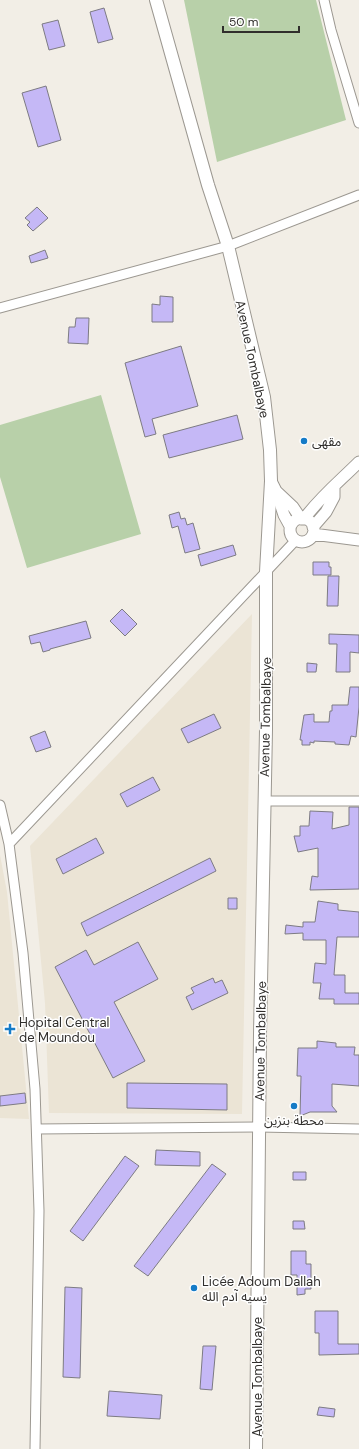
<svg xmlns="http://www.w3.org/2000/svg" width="359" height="1449" viewBox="0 0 359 1449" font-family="'DM Sans','Noto Sans Arabic',sans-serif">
<rect width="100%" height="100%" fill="#f2eee6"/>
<path fill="#ebe4d5" d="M 252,614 L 242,1114 L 49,1113 L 45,1003 L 30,846 Z
M 0,855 L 7,892 L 29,1119 L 0,1118 Z"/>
<path fill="#b8d0a9" d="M 184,0 L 316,0 L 346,120 L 217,162 Z
M 101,395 L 141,534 L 27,568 L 0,477 L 0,425 Z"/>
<path fill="#c5b8f6" stroke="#7d7b83" d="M 104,8 L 113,39 L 98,43 L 90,12 Z
M 58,20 L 65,46 L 49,50 L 42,24 Z
M 46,86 L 61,140 L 38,147 L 22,93 Z
M 37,207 L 48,218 L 33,231 L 27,225 L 30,222 L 25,218 Z
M 45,250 L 48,258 L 31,263 L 29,256 Z
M 160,296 L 173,297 L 173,322 L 152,322 L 152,304 L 160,305 Z
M 76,318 L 89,318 L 88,344 L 68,343 L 69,327 L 75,327 Z
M 181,346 L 198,406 L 152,419 L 156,434 L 145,437 L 125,363 Z
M 237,415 L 243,439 L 169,458 L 163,435 Z
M 179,512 L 181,519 L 185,518 L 187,525 L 193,523 L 200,549 L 185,553 L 178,526 L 172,528 L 169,515 Z
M 233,545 L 236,555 L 201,566 L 198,555 Z
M 313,562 L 329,562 L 329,567 L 331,567 L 331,575 L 313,575 Z
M 328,576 L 339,576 L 338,606 L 327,606 Z
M 122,609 L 137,624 L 125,636 L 110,621 Z
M 86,621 L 91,638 L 50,649 L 50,650 L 43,652 L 40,642 L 31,644 L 29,636 Z
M 329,634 L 359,635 L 359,653 L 350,652 L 350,672 L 336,672 L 337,644 L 329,644 Z
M 307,663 L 317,664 L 316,672 L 307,672 Z
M 350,687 L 359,687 L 359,707 L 356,737 L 351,736 L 349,745 L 335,744 L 335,742 L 314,741 L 314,743 L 310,742 L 310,745 L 302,745 L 302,740 L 300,740 L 304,715 L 314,714 L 314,722 L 329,722 L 330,711 L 332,711 L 332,705 L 348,705 Z
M 214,714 L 221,728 L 188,743 L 181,729 Z
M 45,731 L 51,747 L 36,752 L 30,737 Z
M 153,777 L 160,790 L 127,807 L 120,794 Z
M 349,807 L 359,807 L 359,889 L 310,890 L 312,876 L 318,877 L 318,848 L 298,852 L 294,836 L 300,836 L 300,826 L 309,826 L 310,811 L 333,812 L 332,829 L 349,825 Z
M 96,838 L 104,853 L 63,874 L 56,859 Z
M 210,858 L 216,871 L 87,936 L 81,923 Z
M 228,898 L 237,898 L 237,909 L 228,909 Z
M 318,901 L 338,904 L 338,910 L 359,912 L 359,937 L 337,937 L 334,975 L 345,975 L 345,993 L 359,993 L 359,1004 L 334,1004 L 334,999 L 319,999 L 321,983 L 313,983 L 315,963 L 326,964 L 326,940 L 303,940 L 303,933 L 285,934 L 286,925 L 303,927 L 303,922 L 315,922 Z
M 138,942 L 158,979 L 114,1002 L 145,1061 L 113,1078 L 55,967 L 86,950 L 94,965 Z
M 213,978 L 215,983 L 222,980 L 228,993 L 192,1010 L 186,997 L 194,993 L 191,988 Z
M 317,1041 L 336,1043 L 336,1047 L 355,1047 L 354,1055 L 359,1055 L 359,1086 L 332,1084 L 332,1106 L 337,1112 L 310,1112 L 300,1116 L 301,1076 L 297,1076 L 298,1048 L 317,1048 Z
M 127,1083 L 227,1084 L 227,1110 L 127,1108 Z
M 25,1093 L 26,1103 L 0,1106 L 0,1096 Z
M 156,1150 L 200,1152 L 200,1166 L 155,1165 Z
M 125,1156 L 139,1166 L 83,1241 L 70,1231 Z
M 212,1164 L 226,1174 L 148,1276 L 134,1266 Z
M 293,1172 L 306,1172 L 306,1180 L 293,1180 Z
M 293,1221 L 304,1221 L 305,1229 L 293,1229 Z
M 291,1251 L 306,1251 L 306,1264 L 311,1264 L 311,1289 L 305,1289 L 305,1294 L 297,1295 L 297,1275 L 291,1275 Z
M 65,1287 L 82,1288 L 80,1378 L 63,1377 Z
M 315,1311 L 338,1311 L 338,1344 L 359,1344 L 359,1354 L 319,1355 L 319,1333 L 315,1333 Z
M 203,1346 L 216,1346 L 212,1390 L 200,1389 Z
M 109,1391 L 162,1395 L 160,1419 L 107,1416 Z
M 319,1407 L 335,1409 L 334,1417 L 317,1415 Z"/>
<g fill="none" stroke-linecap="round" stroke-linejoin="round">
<defs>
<path id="minor" d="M 324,0 L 331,30 L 359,123
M 0,308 L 228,246 L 359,195
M 264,801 L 359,801
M 0,805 L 9,844 L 23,953 L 35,1089 L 39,1211 L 35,1449
M 9,844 L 295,541
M 37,1129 L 259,1127 L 359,1129"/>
<path id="tertiary" d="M 271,481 L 276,491 L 284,515 L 290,526
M 277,492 L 293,507 L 301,519
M290 530a12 12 0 1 1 24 0a12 12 0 1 1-24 0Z
M 304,519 C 320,497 340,481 359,462
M 313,527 L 326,512 L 334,497 L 334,487
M 313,534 L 359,540"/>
<path id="secondary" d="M 156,0 L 208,185 L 228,246 L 264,397 L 270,450 L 271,481 L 266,572 L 266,730 L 260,1034 L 256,1449"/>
</defs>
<use href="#minor" stroke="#9c9891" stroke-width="11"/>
<use href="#tertiary" stroke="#9c9891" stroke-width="13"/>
<use href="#secondary" stroke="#9c9891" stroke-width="14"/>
<use href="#minor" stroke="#fff" stroke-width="9"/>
<use href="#tertiary" stroke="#fff" stroke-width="11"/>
<use href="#secondary" stroke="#fff" stroke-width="12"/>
</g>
<g fill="#157bc7" stroke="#fff" stroke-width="1.5">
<circle cx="304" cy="441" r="4"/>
<path d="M8 1023h4v4h4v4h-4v4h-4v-4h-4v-4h4z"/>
<circle cx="294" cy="1106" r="4"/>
<circle cx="194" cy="1288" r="4"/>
</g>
<g text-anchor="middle" stroke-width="3" stroke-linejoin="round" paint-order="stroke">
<g font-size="13" fill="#302e2c" stroke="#fff">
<text transform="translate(253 359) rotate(78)" y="5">Avenue Tombalbaye</text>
<text transform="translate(265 717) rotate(-89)" y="5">Avenue Tombalbaye</text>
<text transform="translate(260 1041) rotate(-89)" y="5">Avenue Tombalbaye</text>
<text transform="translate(257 1377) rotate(-90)" y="5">Avenue Tombalbaye</text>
</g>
<g font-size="13" fill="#302e2c" stroke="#fff" text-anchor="start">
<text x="312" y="446">مقهى</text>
<text x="19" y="1027">Hopital Central<tspan x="19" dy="15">de Moundou</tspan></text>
<text x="294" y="1125" text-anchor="middle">محطة بنزين</text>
<text x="202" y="1286">Licée Adoum Dallah<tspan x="202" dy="15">يسيه آدم الله</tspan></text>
</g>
</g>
<path d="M223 26v6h76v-6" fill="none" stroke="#302e2c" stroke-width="2"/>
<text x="229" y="26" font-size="12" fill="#302e2c" stroke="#ffffff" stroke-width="3" paint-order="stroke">50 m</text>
</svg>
